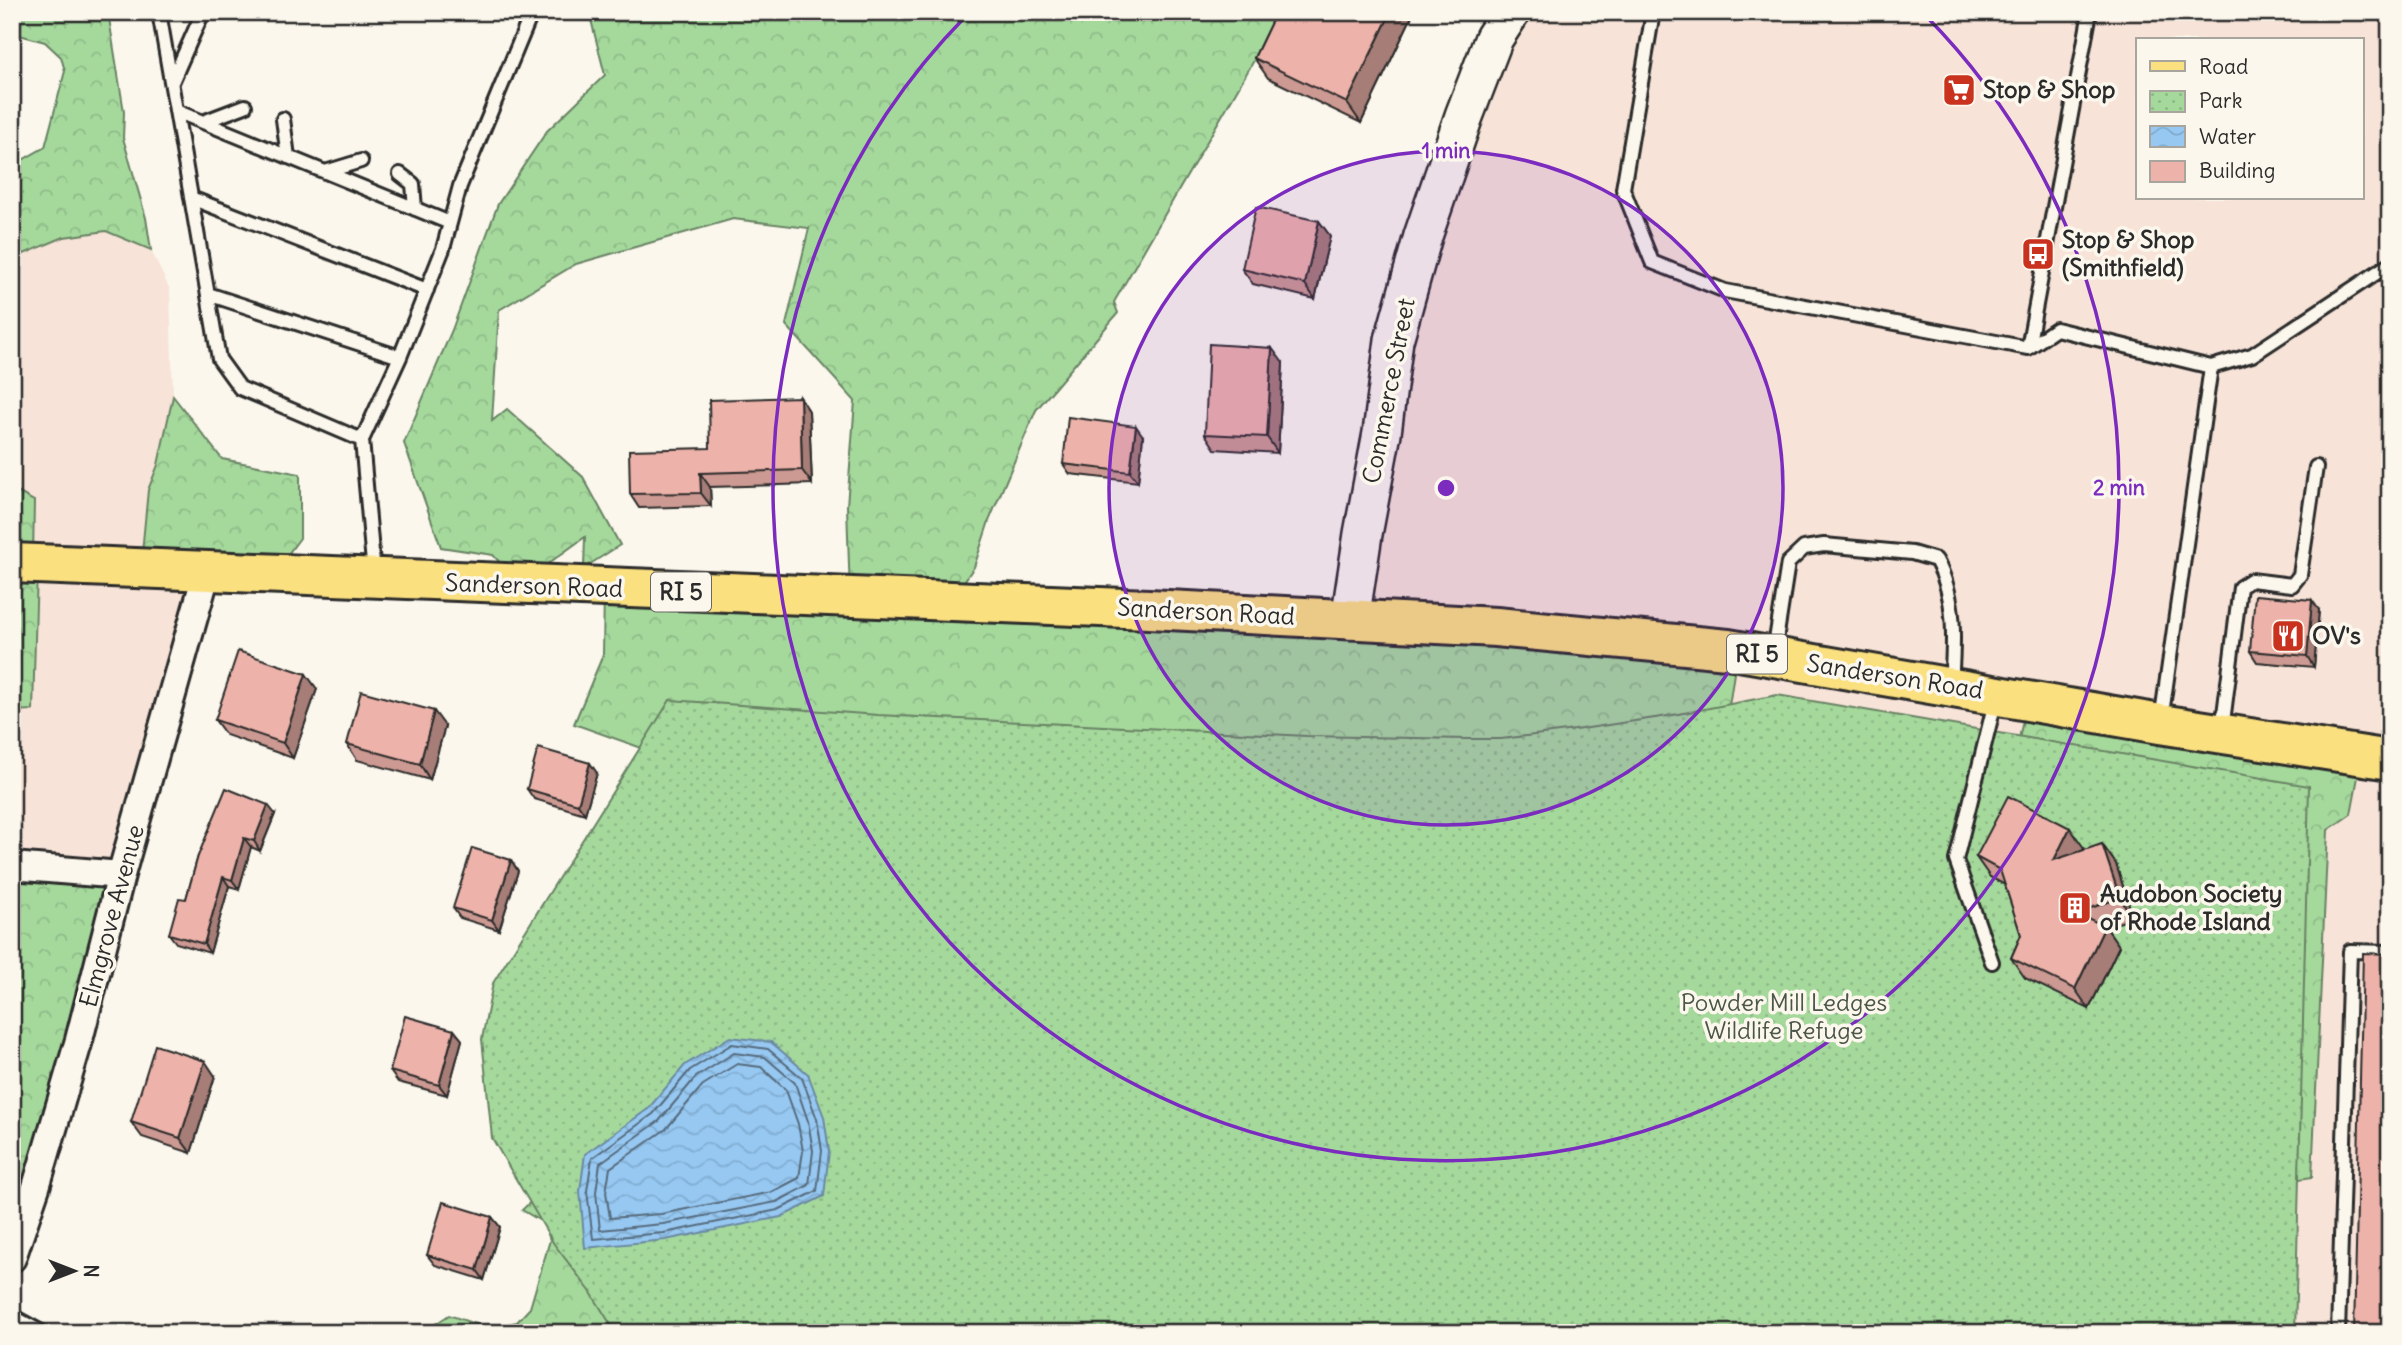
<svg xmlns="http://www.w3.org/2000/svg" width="2402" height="1345" viewBox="0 0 2402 1345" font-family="Delius,sans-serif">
<defs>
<pattern id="forest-crowns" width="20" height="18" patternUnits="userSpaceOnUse" patternTransform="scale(1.75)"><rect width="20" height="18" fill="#a5d99c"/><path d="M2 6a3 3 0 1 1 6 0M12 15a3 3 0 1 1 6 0" fill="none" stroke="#8eba87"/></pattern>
<pattern id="park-dots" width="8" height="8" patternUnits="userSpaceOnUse" patternTransform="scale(1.75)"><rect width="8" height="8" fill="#a5d99c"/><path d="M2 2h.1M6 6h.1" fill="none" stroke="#8eba87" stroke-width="1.8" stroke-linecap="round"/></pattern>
<pattern id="water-waves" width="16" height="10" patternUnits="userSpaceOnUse" patternTransform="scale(1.75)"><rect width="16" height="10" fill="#96c8f2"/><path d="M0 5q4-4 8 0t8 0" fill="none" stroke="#81acd0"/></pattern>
</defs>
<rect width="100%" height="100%" fill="#fbf7ec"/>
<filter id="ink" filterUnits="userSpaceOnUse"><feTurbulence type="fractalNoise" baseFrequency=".0143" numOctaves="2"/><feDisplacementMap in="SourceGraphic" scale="14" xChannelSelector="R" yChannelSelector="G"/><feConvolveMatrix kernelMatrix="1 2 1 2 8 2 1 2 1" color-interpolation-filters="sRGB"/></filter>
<g filter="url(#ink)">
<path fill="#f7e3d8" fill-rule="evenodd" d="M 1515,12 L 2390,12 L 2390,1333 L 2289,1333 L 2290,1182 L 2312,1177 L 2328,830 L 2015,757 L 1702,887 L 1737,654 L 1359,619 L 1396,345 ZM 2138,40 L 2362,40 L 2362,198 L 2138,198 Z
M 106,231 L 151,250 L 170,290 L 173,396 L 158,465 L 148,490 L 205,587 L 128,869 L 12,868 L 12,711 L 33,709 L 34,501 L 12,489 L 12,259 L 64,237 Z"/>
<path fill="url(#forest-crowns)" stroke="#688264" stroke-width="2" d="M 12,12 L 108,12 L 124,112 L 123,138 L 146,218 L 151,250 L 106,231 L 64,237 L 12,259 L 12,163 L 17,163 L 45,147 L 65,71 L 61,57 L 45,42 L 12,33 Z
M 589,12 L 1282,12 L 1114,302 L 1118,313 L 1036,410 L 989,521 L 974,567 L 951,600 L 1737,653 L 1702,886 L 2015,757 L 2027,702 L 2361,761 L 2351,814 L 2328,830 L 2312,1177 L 2300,1179 L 2260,1124 L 2175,1333 L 422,1333 L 449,1315 L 487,1328 L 517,1322 L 530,1308 L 550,1240 L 544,1223 L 522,1210 L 564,1170 L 650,786 L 639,747 L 574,724 L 603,655 L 604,590 L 850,595 L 847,506 L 855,401 L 786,325 L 809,228 L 733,219 L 576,264 L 499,310 L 492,421 L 507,409 L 583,477 L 620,545 L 584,568 L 585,537 L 520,584 L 493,555 L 441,547 L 404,443 L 452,330 L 498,204 L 547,131 L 605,75 Z
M 173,396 L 222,459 L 300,474 L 300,538 L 273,574 L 141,563 L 148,490 L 158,465 Z
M 12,489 L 34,501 L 33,557 L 37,569 L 33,710 L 12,711 Z
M 12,868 L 122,875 L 12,1267 Z"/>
<path fill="url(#park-dots)" stroke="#688264" stroke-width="2" d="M 1777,695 L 2309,786 L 2295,1333 L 616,1333 L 590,1291 L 554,1244 L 492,1138 L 482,1039 L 493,983 L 670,700 L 878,715 L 1307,736 L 1468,739 L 1501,739 L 1575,730 L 1668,716 Z"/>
<path fill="url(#water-waves)" stroke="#6b89a2" stroke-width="2" d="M 730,1037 L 771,1042 L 808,1074 L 824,1117 L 829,1151 L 824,1196 L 781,1217 L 665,1240 L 585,1248 L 580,1191 L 585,1154 L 648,1109 L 685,1065 Z"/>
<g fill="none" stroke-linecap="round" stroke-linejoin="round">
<path stroke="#566a7b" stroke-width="2" d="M 732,1044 L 768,1049 L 802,1078 L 817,1119 L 822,1151 L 817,1191 L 778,1210 L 664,1233 L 593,1239 L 587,1191 L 592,1158 L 653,1114 L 690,1070 Z
M 734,1053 L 765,1057 L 795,1083 L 808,1121 L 813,1151 L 809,1185 L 776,1202 L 663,1224 L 600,1230 L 596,1192 L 600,1163 L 659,1121 L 696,1077 Z
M 737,1064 L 761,1067 L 786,1090 L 798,1124 L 803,1151 L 799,1178 L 772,1192 L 661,1214 L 610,1218 L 606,1192 L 610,1168 L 666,1129 L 703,1085 Z"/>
<defs>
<path id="lane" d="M 159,12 L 219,359 L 240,388 L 362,440
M 1653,12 L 1623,189 L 1652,262 L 1725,291 L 2028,348 L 2056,329 L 2211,367 L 2252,355 L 2390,264
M 172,82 L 203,12
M 176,111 L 450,223
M 283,119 L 288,157
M 203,122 L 245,106
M 325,172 L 361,161
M 400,174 L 413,184 L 415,209
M 191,198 L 427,290
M 208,294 L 400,357
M 2028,348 L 2090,12
M 374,575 L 362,440 L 400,357 L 443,249 L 460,186 L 532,12
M 1774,653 L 1788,563 L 1804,548 L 1824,545 L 1912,553 L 1936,560 C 1957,598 1954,643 1951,685
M 2161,721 L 2211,367
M 2222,730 L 2240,587 L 2251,580 L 2292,585 L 2300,575 L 2316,467
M 1992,962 L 1956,860 L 1996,698
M 12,1316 L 43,1333
M 2338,1333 L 2350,951 L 2390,952"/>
<path id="street" d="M 12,866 L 121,875
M 12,1258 L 36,1187 L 79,1040 L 121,875 L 207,571"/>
<path id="secondary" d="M 1350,620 L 1363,534 L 1382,433 L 1394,340 L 1423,236 L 1464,116 L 1494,38 L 1511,12"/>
<path id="primary" d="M 12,563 L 1149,609 L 1496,627 L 1728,649 L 2160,724 L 2390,760"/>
</defs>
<use href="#lane" stroke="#2b2b2b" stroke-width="18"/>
<use href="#street" stroke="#2b2b2b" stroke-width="32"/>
<use href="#secondary" stroke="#2b2b2b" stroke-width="42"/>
<use href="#primary" stroke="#2b2b2b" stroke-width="44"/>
<use href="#lane" stroke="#fbf7ec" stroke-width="12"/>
<use href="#street" stroke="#fbf7ec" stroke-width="26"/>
<use href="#secondary" stroke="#fbf7ec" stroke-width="37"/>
<use href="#primary" stroke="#fbe080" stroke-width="38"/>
</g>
<path fill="#cc9a92" stroke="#2b2b2b" stroke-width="2" d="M 1276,12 L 1414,12 L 1361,123 L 1268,78 L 1254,58 Z
M 1319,221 L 1330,236 L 1315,299 L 1253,284 L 1242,269 Z
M 1283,363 L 1278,453 L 1215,449 L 1205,434 Z
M 800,397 L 809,411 L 812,484 L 710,487 L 711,506 L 639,508 L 630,494 Z
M 1143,436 L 1138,482 L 1070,474 L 1063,464 Z
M 2319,610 L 2314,667 L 2257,662 L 2250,651 Z
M 317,689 L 293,758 L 226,735 L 215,720 Z
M 445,726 L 430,780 L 357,760 L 347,744 Z
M 597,773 L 585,814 L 534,799 L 527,789 Z
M 275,814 L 260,851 L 251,847 L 239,889 L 229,886 L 210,953 L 176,943 L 169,934 L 186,899 L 198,856 Z
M 2102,844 L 2116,864 L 2133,918 L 2106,927 L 2119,946 L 2089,1009 L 2025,978 L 2011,958 L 2021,935 L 2005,885 L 1990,877 L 1976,857 L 2084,848 L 2083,851 Z
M 511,860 L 518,871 L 499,930 L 460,918 L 453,908 Z
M 454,1030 L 462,1040 L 447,1095 L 398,1082 L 390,1071 Z
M 215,1076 L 191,1153 L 142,1137 L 131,1122 Z
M 492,1217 L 500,1227 L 484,1280 L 435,1265 L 427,1255 Z"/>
<path fill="#a67d77" stroke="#2b2b2b" stroke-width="2" d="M 1391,12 L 1414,12 L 1361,123 L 1347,103 Z
M 1319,221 L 1330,236 L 1315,299 L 1305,284 Z
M 1272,348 L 1283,363 L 1278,453 L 1267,437 Z
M 800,397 L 809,411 L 812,484 L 802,470 Z
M 1136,426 L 1143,436 L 1138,482 L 1130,472 Z
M 700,473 L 710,487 L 711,506 L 701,493 Z
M 2312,600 L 2319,610 L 2314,667 L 2307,656 Z
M 306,674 L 317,689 L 293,758 L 283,743 Z
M 434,711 L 445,726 L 430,780 L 420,764 Z
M 590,763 L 597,773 L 585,814 L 578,804 Z
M 268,805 L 275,814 L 260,851 L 254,841 Z
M 2070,828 L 2084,848 L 2068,880 L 2054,860 Z
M 244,838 L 251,847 L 239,889 L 232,880 Z
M 2102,844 L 2116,864 L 2133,918 L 2120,898 Z
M 511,860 L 518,871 L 499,930 L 492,920 Z
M 223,877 L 229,886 L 210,953 L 204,944 Z
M 2105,926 L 2119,946 L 2089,1009 L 2075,989 Z
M 454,1030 L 462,1040 L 447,1095 L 439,1085 Z
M 205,1061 L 215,1076 L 191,1153 L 180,1138 Z
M 492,1217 L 500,1227 L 484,1280 L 477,1270 Z"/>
<path fill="#edb3aa" stroke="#2b2b2b" stroke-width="2" d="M 1276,12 L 1391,12 L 1347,103 L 1254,58 Z
M 1256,207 L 1319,221 L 1305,284 L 1242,269 Z
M 1209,344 L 1272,348 L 1267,437 L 1205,434 Z
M 800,397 L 802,470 L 700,473 L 701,493 L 630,494 L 629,450 L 710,448 L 709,400 Z
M 1068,417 L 1136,426 L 1130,472 L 1063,464 Z
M 2255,595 L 2312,600 L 2307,656 L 2250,651 Z
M 238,651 L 306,674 L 283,743 L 215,720 Z
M 361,691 L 434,711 L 420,764 L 347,744 Z
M 538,748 L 590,763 L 578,804 L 527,789 Z
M 226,788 L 268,805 L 254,841 L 244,838 L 232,880 L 223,877 L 204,944 L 169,934 L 179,898 L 186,899 L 198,856 Z
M 2008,796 L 2070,828 L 2054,860 L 2102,844 L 2120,898 L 2076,913 L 2105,926 L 2075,989 L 2011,958 L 2021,935 L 2000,870 L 1976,857 Z
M 472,848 L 511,860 L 492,920 L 453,908 Z
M 2363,953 L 2390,954 L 2390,1333 L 2354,1333 Z
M 405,1016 L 454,1030 L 439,1085 L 390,1071 Z
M 155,1045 L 205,1061 L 180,1138 L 131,1122 Z
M 443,1202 L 492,1217 L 477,1270 L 427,1255 Z
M 20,1326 L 33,1333 L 16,1333 Z"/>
</g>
<circle cx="1446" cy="488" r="337" fill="#7b2cbf" fill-opacity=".12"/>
<g fill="none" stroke="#7b2cbf" stroke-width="3.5">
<circle cx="1446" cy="488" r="337"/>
<path d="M1926 16A673 673 0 1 1 966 16"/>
</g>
<defs>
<symbol id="supermarket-square" viewBox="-11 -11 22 22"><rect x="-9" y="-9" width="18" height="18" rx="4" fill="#c8321e" stroke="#fbf7ec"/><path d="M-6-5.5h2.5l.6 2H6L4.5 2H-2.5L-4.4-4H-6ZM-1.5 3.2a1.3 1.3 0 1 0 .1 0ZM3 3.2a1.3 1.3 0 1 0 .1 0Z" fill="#fff"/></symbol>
<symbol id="bus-square" viewBox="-11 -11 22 22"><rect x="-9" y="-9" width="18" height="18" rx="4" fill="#c8321e" stroke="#fbf7ec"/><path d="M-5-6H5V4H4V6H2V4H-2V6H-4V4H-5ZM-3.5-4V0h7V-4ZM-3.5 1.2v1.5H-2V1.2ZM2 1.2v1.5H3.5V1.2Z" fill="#fff"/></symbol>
<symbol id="restaurant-square" viewBox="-11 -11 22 22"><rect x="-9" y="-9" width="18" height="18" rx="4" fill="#c8321e" stroke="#fbf7ec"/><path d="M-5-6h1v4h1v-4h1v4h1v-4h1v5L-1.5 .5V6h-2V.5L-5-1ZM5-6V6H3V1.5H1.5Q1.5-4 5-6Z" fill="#fff"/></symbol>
<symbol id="building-square" viewBox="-11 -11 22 22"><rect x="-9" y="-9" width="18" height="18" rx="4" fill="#c8321e" stroke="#fbf7ec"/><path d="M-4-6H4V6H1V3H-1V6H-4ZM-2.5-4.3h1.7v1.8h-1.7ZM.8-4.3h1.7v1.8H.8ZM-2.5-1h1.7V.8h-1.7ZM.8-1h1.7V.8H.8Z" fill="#fff"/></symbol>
</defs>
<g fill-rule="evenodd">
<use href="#supermarket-square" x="1940" y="71" width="38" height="38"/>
<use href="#bus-square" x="2019" y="235" width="38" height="38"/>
<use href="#restaurant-square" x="2269" y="617" width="38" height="38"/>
<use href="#building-square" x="2056" y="889" width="38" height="38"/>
</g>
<g text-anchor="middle" stroke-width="7" stroke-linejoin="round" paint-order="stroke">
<g fill="#fbf7ec" stroke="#696865" stroke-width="2">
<rect x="651" y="572.5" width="60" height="39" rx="5"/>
<rect x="1727" y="634.5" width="60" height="39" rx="5"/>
</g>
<g font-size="23" font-weight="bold" fill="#2b2b2b">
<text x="681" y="600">RI 5</text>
<text x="1757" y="662">RI 5</text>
</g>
<g font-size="24" font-weight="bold" fill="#2b2b2b" stroke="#fbf7ec" text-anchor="start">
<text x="1983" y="98">Stop &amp; Shop</text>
<text x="2062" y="248">Stop &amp; Shop<tspan x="2062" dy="28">(Smithfield)</tspan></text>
<text x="2312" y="644">OV's</text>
<text x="2100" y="902">Audobon Society<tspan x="2100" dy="28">of Rhode Island</tspan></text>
</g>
<g font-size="24" fill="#2b2b2b" stroke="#fbf7ec">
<text transform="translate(1389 391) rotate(-79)" y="8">Commerce Street</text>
<text transform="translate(534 586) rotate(2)" y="8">Sanderson Road</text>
<text transform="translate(1206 612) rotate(3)" y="8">Sanderson Road</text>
<text transform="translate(1895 677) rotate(9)" y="8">Sanderson Road</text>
<text transform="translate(112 916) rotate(-75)" y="8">Elmgrove Avenue</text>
</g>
<g font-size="24" fill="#4a5647" stroke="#fbf7ec">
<text x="1784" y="1011">Powder Mill Ledges<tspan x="1784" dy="28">Wildlife Refuge</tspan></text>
</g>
</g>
<circle cx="1446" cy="488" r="10" fill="#7b2cbf" stroke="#fbf7ec" stroke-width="3.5"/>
<g font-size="21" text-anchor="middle" font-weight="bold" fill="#7b2cbf" stroke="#fbf7ec" stroke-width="7" stroke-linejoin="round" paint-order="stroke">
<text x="1446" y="158">1 min</text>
<text x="2119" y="495">2 min</text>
</g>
<rect width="2402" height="1345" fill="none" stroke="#fbf7ec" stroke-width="42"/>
<rect x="21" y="21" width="2360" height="1303" fill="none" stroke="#2b2b2b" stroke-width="2.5" filter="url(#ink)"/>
<rect x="2136" y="38" width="228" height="161" fill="#fbf7ec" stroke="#a8a59f" stroke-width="2"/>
<rect x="2150" y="61" width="35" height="10" fill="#fbe080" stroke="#a8a59f" stroke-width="2"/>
<text x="2199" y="74" font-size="21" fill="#2b2b2b">Road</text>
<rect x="2150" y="91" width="35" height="21" fill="url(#park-dots)" stroke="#a8a59f" stroke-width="2"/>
<text x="2199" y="108" font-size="21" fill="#2b2b2b">Park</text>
<rect x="2150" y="126" width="35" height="21" fill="url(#water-waves)" stroke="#a8a59f" stroke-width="2"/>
<text x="2199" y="144" font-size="21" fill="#2b2b2b">Water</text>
<rect x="2150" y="161" width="35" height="21" fill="#edb3aa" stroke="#a8a59f" stroke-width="2"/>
<text x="2199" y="178" font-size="21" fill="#2b2b2b">Building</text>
<g transform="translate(74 1271) rotate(90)" stroke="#fbf7ec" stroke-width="5" paint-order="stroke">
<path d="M0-5L12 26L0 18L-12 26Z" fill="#2b2b2b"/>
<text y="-10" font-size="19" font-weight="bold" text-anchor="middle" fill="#2b2b2b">N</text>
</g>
</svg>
